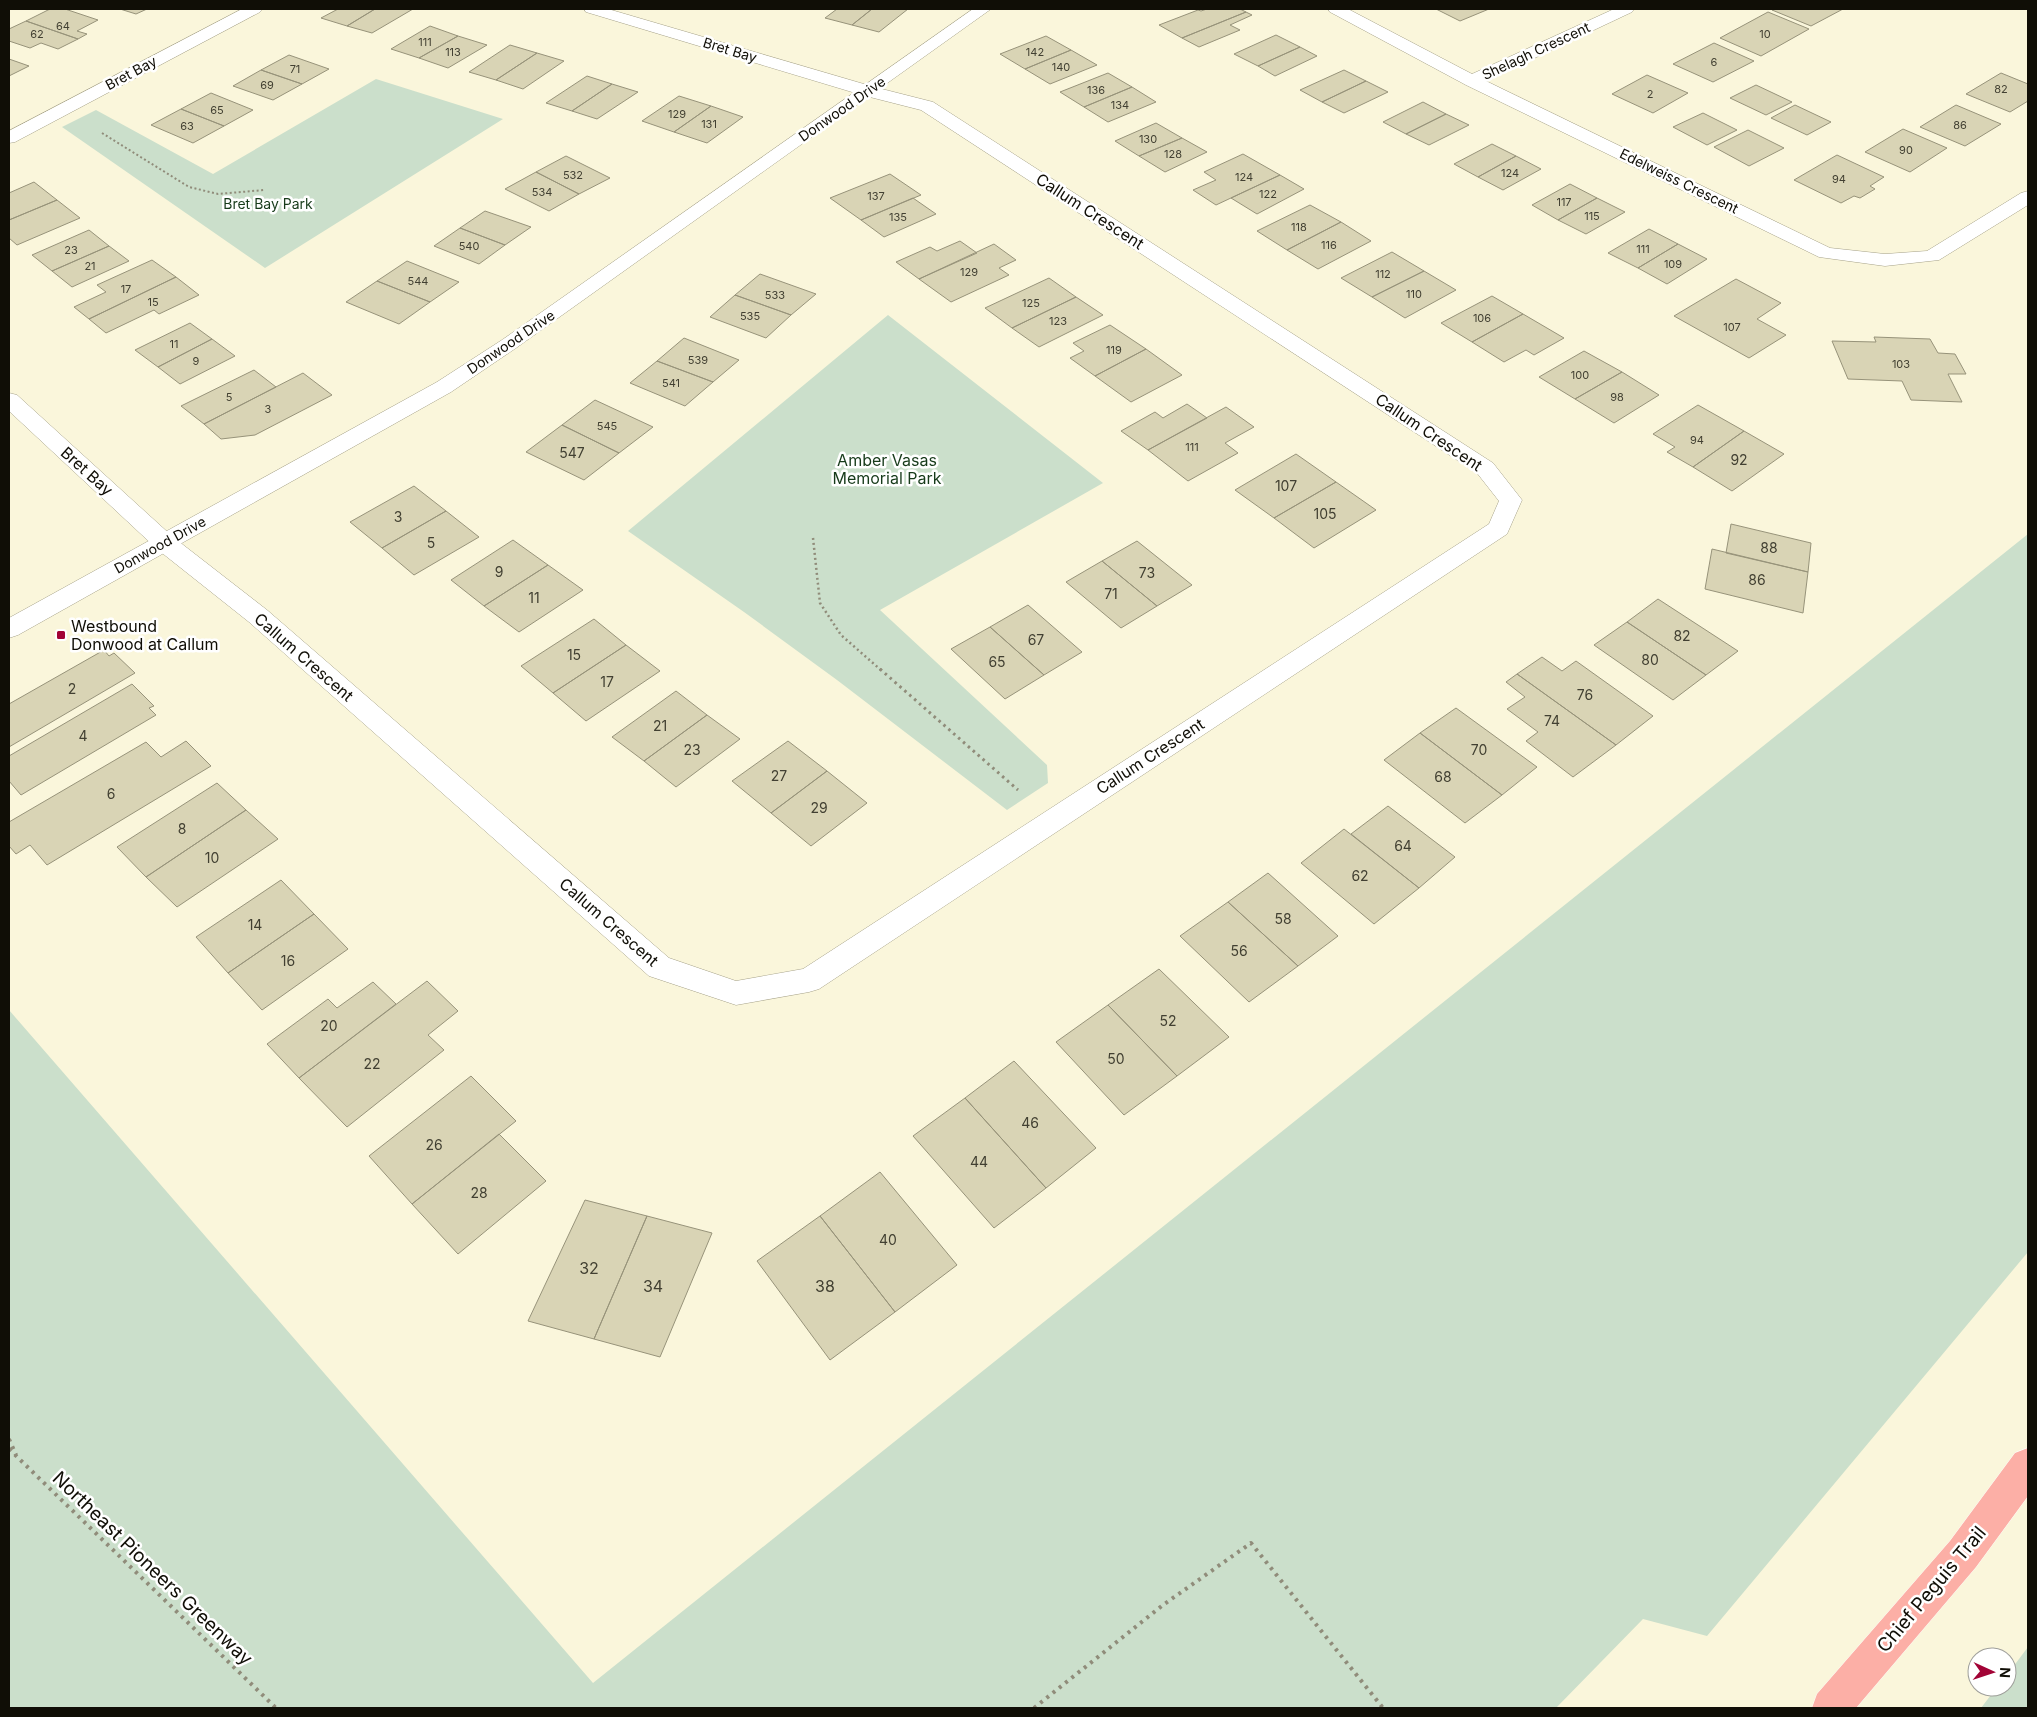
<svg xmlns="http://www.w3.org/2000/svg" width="2037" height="1717" viewBox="0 0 2037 1717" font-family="Inter,sans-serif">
<rect width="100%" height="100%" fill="#faf6db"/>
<path fill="#cbdfcb" d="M 376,79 L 503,119 L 265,268 L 62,127 L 96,110 L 213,174 Z
M 888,315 L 1103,483 L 880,610 L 1047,765 L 1048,783 L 1007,810 L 837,680 L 744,612 L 628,531 Z
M 2028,534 L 2028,1252 L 1707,1636 L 1643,1619 L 1556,1708 L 9,1708 L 9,1010 L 593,1683 Z
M 2028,1647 L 2028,1708 L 1981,1708 L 1997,1687 L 2007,1687 L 2007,1675 Z"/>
<path fill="#d9d4b5" stroke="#97937a" d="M 50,9 L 65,9 L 98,20 L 77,31 L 87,34 L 78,39 L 26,21 Z
M 120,9 L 147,9 L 136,14 Z
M 338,9 L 375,9 L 347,26 L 321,18 Z
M 375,9 L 413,9 L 372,33 L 347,26 Z
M 837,9 L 872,9 L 852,25 L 825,18 Z
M 872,9 L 908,9 L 879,32 L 852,25 Z
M 1207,9 L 1240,9 L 1246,12 L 1182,38 L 1159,25 L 1198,10 L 1201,11 Z
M 1436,9 L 1489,9 L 1460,21 Z
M 1774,9 L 1843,9 L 1811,26 L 1772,10 Z
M 1246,12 L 1252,15 L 1230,25 L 1240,30 L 1199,47 L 1182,38 Z
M 1768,12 L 1809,29 L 1761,56 L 1720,38 Z
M 26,21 L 78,39 L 58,49 L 41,43 L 30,48 L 9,41 L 9,29 Z
M 430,26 L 458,36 L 419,58 L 391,49 Z
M 1276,35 L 1300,47 L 1258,66 L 1234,54 Z
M 458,36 L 487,45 L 448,68 L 419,58 Z
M 1046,36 L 1071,50 L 1025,69 L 1000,54 Z
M 1714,43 L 1754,61 L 1713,82 L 1673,64 Z
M 510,45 L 537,53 L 496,80 L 469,72 Z
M 1300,47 L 1317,56 L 1275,76 L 1258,66 Z
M 1071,50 L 1097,65 L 1050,84 L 1025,69 Z
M 537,53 L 564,61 L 523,89 L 496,80 Z
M 289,55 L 329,69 L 302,84 L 261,70 Z
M 9,59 L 29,66 L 9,76 Z
M 261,70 L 302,84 L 273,100 L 233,86 Z
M 1344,70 L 1366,81 L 1322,102 L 1300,90 Z
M 1108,73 L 1132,87 L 1084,107 L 1060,92 Z
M 2001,73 L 2028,84 L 2028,101 L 2010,112 L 1966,94 Z
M 1647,75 L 1688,93 L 1653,113 L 1612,94 Z
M 587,76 L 612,84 L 572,111 L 546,103 Z
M 1366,81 L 1388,92 L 1344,113 L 1322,102 Z
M 612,84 L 638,92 L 597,119 L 572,111 Z
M 1756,85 L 1792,102 L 1766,115 L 1730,98 Z
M 1132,87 L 1156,102 L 1108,122 L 1084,107 Z
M 211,93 L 253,110 L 224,126 L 181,109 Z
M 679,96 L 711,106 L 674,132 L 642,121 Z
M 1423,102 L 1446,114 L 1406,134 L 1383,122 Z
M 1795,105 L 1831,122 L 1807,135 L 1771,118 Z
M 1956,105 L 2001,124 L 1965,146 L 1920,127 Z
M 711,106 L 743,117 L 707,143 L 674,132 Z
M 181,109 L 224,126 L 193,143 L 151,125 Z
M 1703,113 L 1737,130 L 1707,145 L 1673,127 Z
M 1446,114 L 1469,125 L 1429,145 L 1406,134 Z
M 1156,123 L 1182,138 L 1139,156 L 1115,141 Z
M 1903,129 L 1947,148 L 1910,172 L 1865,152 Z
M 1748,130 L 1784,148 L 1749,166 L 1714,147 Z
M 1182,138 L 1207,152 L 1165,172 L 1139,156 Z
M 1492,144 L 1516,156 L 1478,177 L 1454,164 Z
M 1243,154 L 1280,175 L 1216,205 L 1193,190 L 1216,180 L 1204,172 Z
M 1837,155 L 1884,177 L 1870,186 L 1875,189 L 1860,198 L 1854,196 L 1841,203 L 1794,180 Z
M 566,156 L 610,178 L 579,194 L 536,172 Z
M 1516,156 L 1541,169 L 1503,190 L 1478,177 Z
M 536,172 L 579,194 L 549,211 L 505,189 Z
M 890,174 L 921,195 L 861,220 L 830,198 Z
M 1280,175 L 1304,189 L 1257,214 L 1231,198 Z
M 34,182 L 57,200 L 9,220 L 9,193 Z
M 1570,184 L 1597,198 L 1558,220 L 1532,205 Z
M 913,198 L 936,214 L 884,237 L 861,220 Z
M 1597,198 L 1625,212 L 1586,234 L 1558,220 Z
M 57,200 L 80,218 L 17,245 L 9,238 L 9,220 Z
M 1310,205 L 1341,222 L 1287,250 L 1257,231 Z
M 485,211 L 531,227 L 505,245 L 460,228 Z
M 1341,222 L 1371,241 L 1318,269 L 1287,250 Z
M 460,228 L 505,245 L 479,264 L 434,246 Z
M 1649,229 L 1678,244 L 1638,268 L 1608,253 Z
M 89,230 L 109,246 L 52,271 L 32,255 Z
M 960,241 L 977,253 L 919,279 L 896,262 L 930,247 L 937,251 Z
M 994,244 L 1016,260 L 999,268 L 1009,275 L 951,302 L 919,279 Z
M 1678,244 L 1707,259 L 1667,284 L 1638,268 Z
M 109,246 L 129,261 L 72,287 L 52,271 Z
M 1392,252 L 1424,271 L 1372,297 L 1341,278 Z
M 152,260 L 176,277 L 89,319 L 74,307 L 106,292 L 97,285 Z
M 407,261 L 459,282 L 430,302 L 377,281 Z
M 1424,271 L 1456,290 L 1405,318 L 1372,297 Z
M 760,274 L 816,294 L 791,315 L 735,295 Z
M 176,277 L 199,295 L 159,314 L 154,310 L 106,333 L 89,319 Z
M 1049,278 L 1076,297 L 1012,328 L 985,308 Z
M 1736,279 L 1781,303 L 1757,319 L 1786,335 L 1749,358 L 1674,316 Z
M 377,281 L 430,302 L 399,324 L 346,302 Z
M 735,295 L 791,315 L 766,338 L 710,317 Z
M 1492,296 L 1523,314 L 1472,342 L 1441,323 Z
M 1076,297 L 1103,315 L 1039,347 L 1012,328 Z
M 1523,314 L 1564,338 L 1534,355 L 1526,350 L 1504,362 L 1472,342 Z
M 190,323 L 212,339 L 158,367 L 135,350 Z
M 1110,325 L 1146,349 L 1095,376 L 1070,358 L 1084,351 L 1073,343 Z
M 1874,337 L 1930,339 L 1938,353 L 1955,354 L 1966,374 L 1948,374 L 1962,402 L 1911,400 L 1902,381 L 1848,379 L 1832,341 L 1876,342 Z
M 684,338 L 739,360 L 713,382 L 657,361 Z
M 212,339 L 235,356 L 180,384 L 158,367 Z
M 1146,349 L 1182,375 L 1131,402 L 1095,376 Z
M 1584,351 L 1622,372 L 1575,399 L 1539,377 Z
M 657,361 L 713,382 L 685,406 L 630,383 Z
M 254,370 L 276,387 L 204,424 L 181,406 Z
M 1622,372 L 1659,395 L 1614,423 L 1575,399 Z
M 303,373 L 332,395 L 255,435 L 221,439 L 204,424 Z
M 595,400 L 653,427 L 619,453 L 562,425 Z
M 1187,404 L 1207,418 L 1148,450 L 1121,431 L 1155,412 L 1163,418 Z
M 1698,405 L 1744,431 L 1693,467 L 1667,452 L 1675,447 L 1653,434 Z
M 1226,407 L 1254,427 L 1225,443 L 1238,453 L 1188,481 L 1148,450 Z
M 562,425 L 619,453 L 584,480 L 526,452 Z
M 1744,431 L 1784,454 L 1732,491 L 1693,467 Z
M 1296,454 L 1336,482 L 1274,518 L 1235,490 Z
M 1336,482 L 1376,510 L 1314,548 L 1274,518 Z
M 414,486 L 446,511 L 382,548 L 350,522 Z
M 446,511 L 479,537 L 414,575 L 382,548 Z
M 1731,524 L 1811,543 L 1808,572 L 1726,553 Z
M 513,540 L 548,565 L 484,606 L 451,580 Z
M 1137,541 L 1192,585 L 1157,606 L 1102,561 Z
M 1712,549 L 1808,572 L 1803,613 L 1705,589 Z
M 1102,561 L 1157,606 L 1121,628 L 1066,582 Z
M 548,565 L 583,590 L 519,632 L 484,606 Z
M 1658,599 L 1738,651 L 1706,675 L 1627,622 Z
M 1028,605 L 1082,652 L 1044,675 L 990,627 Z
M 594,619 L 626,645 L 553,693 L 521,666 Z
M 1627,622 L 1706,675 L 1673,700 L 1594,645 Z
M 990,627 L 1044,675 L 1005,699 L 951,649 Z
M 626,645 L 660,671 L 586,721 L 553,693 Z
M 104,650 L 109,656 L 114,653 L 135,673 L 9,747 L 9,704 Z
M 1542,657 L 1562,671 L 1576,661 L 1653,716 L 1616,745 L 1517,674 Z
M 1517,674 L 1616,745 L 1573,777 L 1526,741 L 1538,732 L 1507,709 L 1525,697 L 1506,682 Z
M 132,684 L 154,706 L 149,708 L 156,715 L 21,795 L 9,781 L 9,756 Z
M 676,691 L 707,715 L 644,761 L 612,737 Z
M 1456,708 L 1537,767 L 1502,795 L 1420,733 Z
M 707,715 L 740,739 L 676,787 L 644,761 Z
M 1420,733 L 1502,795 L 1465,823 L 1384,760 Z
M 186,741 L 211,766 L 47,865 L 30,845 L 16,854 L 9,846 L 9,822 L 146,742 L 161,757 Z
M 788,741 L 827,771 L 771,813 L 732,781 Z
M 827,771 L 867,803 L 811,846 L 771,813 Z
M 217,783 L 246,810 L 146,877 L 117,847 Z
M 1388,806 L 1455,857 L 1419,888 L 1351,834 Z
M 246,810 L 278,839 L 177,907 L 146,877 Z
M 1344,829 L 1419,888 L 1374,924 L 1301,863 Z
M 1268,873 L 1338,936 L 1298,966 L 1228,902 Z
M 281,880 L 314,914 L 228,973 L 196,937 Z
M 1228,902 L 1298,966 L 1249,1002 L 1180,936 Z
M 314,914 L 348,949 L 262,1010 L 228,973 Z
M 1159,969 L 1229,1037 L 1177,1076 L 1108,1005 Z
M 427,981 L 458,1011 L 428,1035 L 444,1050 L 347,1127 L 299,1078 Z
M 373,982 L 396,1004 L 299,1078 L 267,1044 L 328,999 L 337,1008 Z
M 1108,1005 L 1177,1076 L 1124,1115 L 1056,1042 Z
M 1014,1061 L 1096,1148 L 1046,1188 L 965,1098 Z
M 471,1076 L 516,1121 L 412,1204 L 369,1156 Z
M 965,1098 L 1046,1188 L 994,1228 L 913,1136 Z
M 499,1134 L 546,1181 L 458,1254 L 412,1204 Z
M 880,1172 L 957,1265 L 895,1312 L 820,1216 Z
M 585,1200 L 647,1216 L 594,1339 L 528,1321 Z
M 647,1216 L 712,1233 L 660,1357 L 594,1339 Z
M 820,1216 L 895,1312 L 830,1360 L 757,1261 Z"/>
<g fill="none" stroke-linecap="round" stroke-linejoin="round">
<defs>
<path id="minor" d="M 242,9 L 262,9 L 260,12 L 15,142 L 9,143 L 9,131 Z
M 584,9 L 608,9 L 874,87 L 933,102 L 1493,463 L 1522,500 L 1507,534 L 819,989 L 809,992 L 736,1005 L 649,976 L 249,622 L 157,549 L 9,411 L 9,393 L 17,395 L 173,537 L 267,610 L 669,958 L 736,981 L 803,969 L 1489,524 L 1499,501 L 1477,473 L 921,110 L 862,95 L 586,12 Z
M 1328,9 L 1348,9 L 1472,74 L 1614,9 L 1634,9 L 1632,12 L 1486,81 L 1830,248 L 1885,254 L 1927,251 L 2021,193 L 2028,191 L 2028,205 L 1939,260 L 1885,266 L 1819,257 L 1466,85 L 1330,12 Z"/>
<path id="tertiary" d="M 973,9 L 991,9 L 516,348 L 451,392 L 18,635 L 9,638 L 9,618 L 437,382 L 502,340 Z"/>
<path id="primary" d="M 2028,1448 L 2028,1496 L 1976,1567 L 1856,1708 L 1812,1708 L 1817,1694 L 1950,1541 L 2015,1453 Z"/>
</defs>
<use href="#minor" stroke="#a6a289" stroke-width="1"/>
<use href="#tertiary" stroke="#a6a289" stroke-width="1"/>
<use href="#primary" stroke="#fff" stroke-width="1"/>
<path stroke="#908c7a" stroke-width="2" stroke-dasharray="2 2.5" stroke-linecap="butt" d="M 102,133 L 189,187 L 218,194 L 264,190"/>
<path stroke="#908c7a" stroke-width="2.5" stroke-dasharray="2 3" stroke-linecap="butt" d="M 813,538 L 820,603 L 841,635 L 882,671"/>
<path stroke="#908c7a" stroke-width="3" stroke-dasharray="2.5 4" stroke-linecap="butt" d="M 880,669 L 1018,790"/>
<path stroke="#908c7a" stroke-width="4" stroke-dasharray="3 5" stroke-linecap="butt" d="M 9,1439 L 16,1455
M 9,1449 L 276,1708
M 1034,1708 L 1163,1605 L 1251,1543 L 1383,1708"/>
<use href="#minor" fill="#fff" fill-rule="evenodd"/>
<use href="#tertiary" fill="#fff" fill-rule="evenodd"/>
<use href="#primary" fill="#fcafa6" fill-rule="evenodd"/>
</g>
<rect fill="#a20336" stroke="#fff" stroke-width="2" x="56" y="630" width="10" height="10" rx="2.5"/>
<g text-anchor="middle" stroke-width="5" stroke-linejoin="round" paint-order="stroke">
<g font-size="11" fill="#424032">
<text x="63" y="30">64</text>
<text x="37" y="38">62</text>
<text x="1765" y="38">10</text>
<text x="425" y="46">111</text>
<text x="453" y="56">113</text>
<text x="1035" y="56">142</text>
<text x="1714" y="66">6</text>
<text x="1061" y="71">140</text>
<text x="295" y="73">71</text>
<text x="267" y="89">69</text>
<text x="2001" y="93">82</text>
<text x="1096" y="94">136</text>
<text x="1650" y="98">2</text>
<text x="1120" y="109">134</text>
<text x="217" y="114">65</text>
<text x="677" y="118">129</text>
<text x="709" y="128">131</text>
<text x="1960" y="129">86</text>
<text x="187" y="130">63</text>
<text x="1148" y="143">130</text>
<text x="1906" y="154">90</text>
<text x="1173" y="158">128</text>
<text x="1510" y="177">124</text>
<text x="573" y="179">532</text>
<text x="1244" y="181">124</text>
<text x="1839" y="183">94</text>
<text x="542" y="196">534</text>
<text x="1268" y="198">122</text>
<text x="876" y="200">137</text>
<text x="1564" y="206">117</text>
<text x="1592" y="220">115</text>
<text x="898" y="221">135</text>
<text x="1299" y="231">118</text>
<text x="1329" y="249">116</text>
<text x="469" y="250">540</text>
<text x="1643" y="253">111</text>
<text x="71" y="254">23</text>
<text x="1673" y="268">109</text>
<text x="90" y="270">21</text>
<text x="969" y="276">129</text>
<text x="1383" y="278">112</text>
<text x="418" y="285">544</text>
<text x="126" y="293">17</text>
<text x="1414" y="298">110</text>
<text x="775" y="299">533</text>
<text x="153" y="306">15</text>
<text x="1031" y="307">125</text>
<text x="750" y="320">535</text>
<text x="1482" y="322">106</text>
<text x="1058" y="325">123</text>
<text x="1732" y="331">107</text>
<text x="174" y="348">11</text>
<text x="1114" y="354">119</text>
<text x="698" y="364">539</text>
<text x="196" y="365">9</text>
<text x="1901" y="368">103</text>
<text x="1580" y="379">100</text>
<text x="671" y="387">541</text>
<text x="229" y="401">5</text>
<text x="1617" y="401">98</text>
<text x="268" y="413">3</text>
<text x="607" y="430">545</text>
<text x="1697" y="444">94</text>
<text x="1192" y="451">111</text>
</g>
<g font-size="14" fill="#100e06" stroke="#fff">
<text transform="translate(730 50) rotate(17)" y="5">Bret Bay</text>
<text transform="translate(1536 51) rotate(-25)" y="5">Shelagh Crescent</text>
<text transform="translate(131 73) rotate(-28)" y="5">Bret Bay</text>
<text transform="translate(842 109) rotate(-35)" y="5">Donwood Drive</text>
<text transform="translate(1679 181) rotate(26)" y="5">Edelweiss Crescent</text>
<text transform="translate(511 342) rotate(-34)" y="5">Donwood Drive</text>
<text transform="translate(160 545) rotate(-29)" y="5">Donwood Drive</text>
</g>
<g font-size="14" fill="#173b1a" stroke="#fff">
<text x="268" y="209">Bret Bay Park</text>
</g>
<g font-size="14" fill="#424032">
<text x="572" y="458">547</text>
<text x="1739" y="465">92</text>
<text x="1286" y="491">107</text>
<text x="1325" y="519">105</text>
<text x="398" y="522">3</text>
<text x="431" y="548">5</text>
<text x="1769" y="553">88</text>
<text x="499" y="577">9</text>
<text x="1147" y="578">73</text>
<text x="1757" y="585">86</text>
<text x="1111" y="599">71</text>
<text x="534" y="603">11</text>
<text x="1682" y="641">82</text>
<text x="1036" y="645">67</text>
<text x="574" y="660">15</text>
<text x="1650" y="665">80</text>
<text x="997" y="667">65</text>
<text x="607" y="687">17</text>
<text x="72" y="694">2</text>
<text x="1585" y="700">76</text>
<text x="1552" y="726">74</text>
<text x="660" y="731">21</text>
<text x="83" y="741">4</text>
<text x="692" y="755">23</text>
<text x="1479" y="755">70</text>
<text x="779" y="781">27</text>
<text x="1443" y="782">68</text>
<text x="111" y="799">6</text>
<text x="819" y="813">29</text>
<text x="182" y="834">8</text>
<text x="1403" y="851">64</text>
<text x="212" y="863">10</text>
<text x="1360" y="881">62</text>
<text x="1283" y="924">58</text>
<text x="255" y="930">14</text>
<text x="1239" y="956">56</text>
<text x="288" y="966">16</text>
<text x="1168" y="1026">52</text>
<text x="329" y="1031">20</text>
<text x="1116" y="1064">50</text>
<text x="372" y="1069">22</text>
<text x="1030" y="1128">46</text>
<text x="434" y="1150">26</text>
<text x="979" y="1167">44</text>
<text x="479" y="1198">28</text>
<text x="888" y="1245">40</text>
</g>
<g font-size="16" fill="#100e06" stroke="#fff">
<text transform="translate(1090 211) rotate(33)" y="6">Callum Crescent</text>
<text transform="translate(1429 432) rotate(34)" y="6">Callum Crescent</text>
<text transform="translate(87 471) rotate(42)" y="6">Bret Bay</text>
<text transform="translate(304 657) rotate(41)" y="6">Callum Crescent</text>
<text transform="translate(1150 756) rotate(-33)" y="6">Callum Crescent</text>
<text transform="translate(609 922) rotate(41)" y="6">Callum Crescent</text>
</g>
<g font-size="16" fill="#173b1a" stroke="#fff">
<text x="887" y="466">Amber Vasas<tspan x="887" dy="18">Memorial Park</tspan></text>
</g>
<g font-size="16" fill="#100e06" stroke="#fff" text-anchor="start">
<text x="71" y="632">Westbound<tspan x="71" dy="18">Donwood at Callum</tspan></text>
</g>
<g font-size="16" fill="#424032">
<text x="589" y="1274">32</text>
<text x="653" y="1292">34</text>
<text x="825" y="1292">38</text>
</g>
<g font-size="19" fill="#100e06" stroke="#fff">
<text transform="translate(153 1568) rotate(44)" y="7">Northeast Pioneers Greenway</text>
<text transform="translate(1931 1589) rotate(-50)" y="7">Chief Peguis Trail</text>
</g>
</g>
<rect width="2037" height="1717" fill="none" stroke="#100e06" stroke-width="20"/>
<g transform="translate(1992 1672) rotate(93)"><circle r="24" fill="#ffffff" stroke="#9f9f9b"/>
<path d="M0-4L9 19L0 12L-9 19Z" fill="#a20336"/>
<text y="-8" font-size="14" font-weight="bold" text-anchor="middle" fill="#100e06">N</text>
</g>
</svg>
